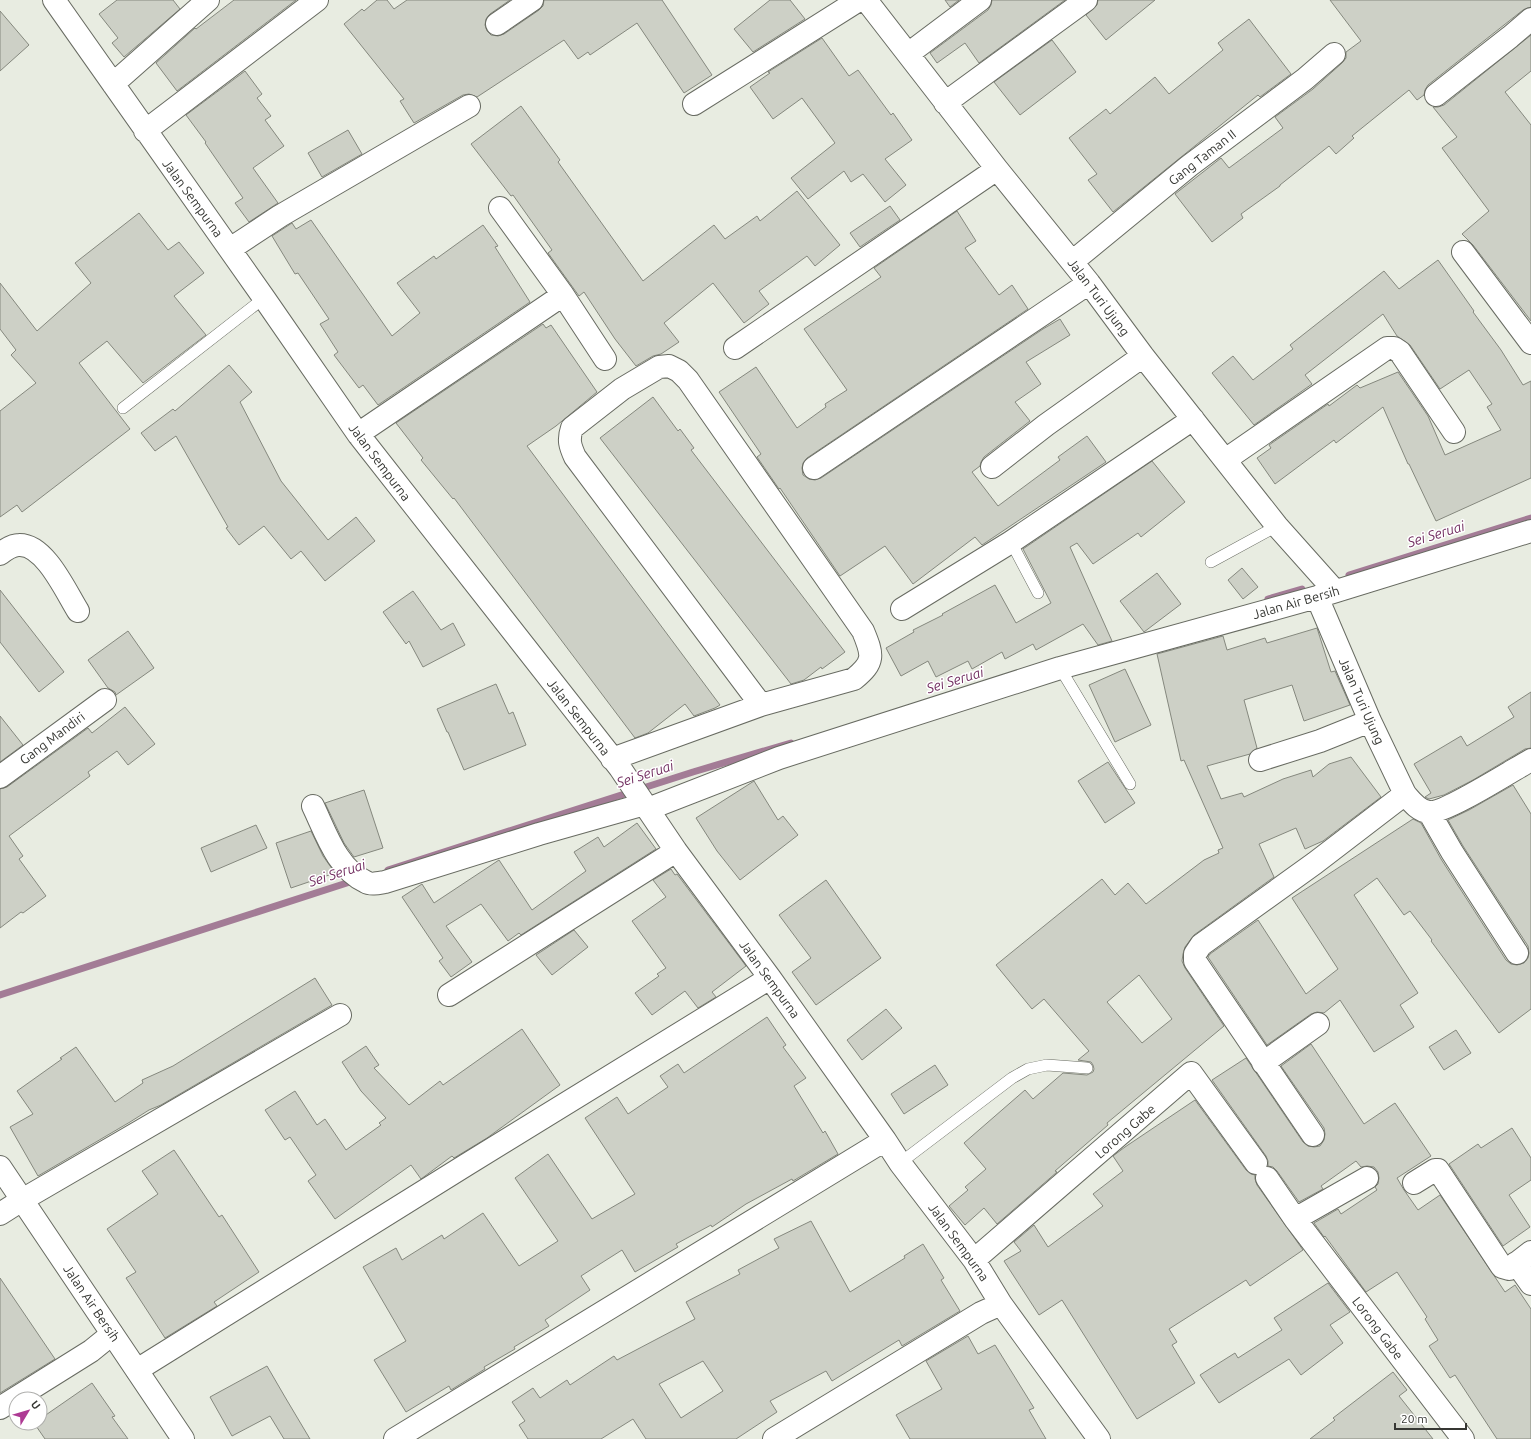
<svg xmlns="http://www.w3.org/2000/svg" width="1531" height="1439" viewBox="0 0 1531 1439" font-family="Ubuntu,sans-serif">
<rect width="100%" height="100%" fill="#e8ece1"/>
<g fill="none" stroke-linecap="round" stroke-linejoin="round">
<path stroke="#a37c96" stroke-width="7" d="M 1349,575 L 1531,518
M 1268,599 L 1302,589
M 388,870 L 693,772 L 791,743
M 0,995 L 356,880"/>
</g>
<path fill="#cdd0c6" stroke="#85887e" fill-rule="evenodd" d="M 117,0 L 173,0 L 180,9 L 124,57 L 112,43 L 118,38 L 99,14 Z
M 234,0 L 296,0 L 177,91 L 156,63 L 195,28 L 196,29 Z
M 377,0 L 387,0 L 394,9 L 407,0 L 510,0 L 490,14 L 486,19 L 485,25 L 487,31 L 491,35 L 498,36 L 504,34 L 539,10 L 543,6 L 544,0 L 662,0 L 712,75 L 684,93 L 637,23 L 590,55 L 588,52 L 578,59 L 564,40 L 477,97 L 469,94 L 463,95 L 414,123 L 400,101 L 404,99 L 344,24 L 362,9 L 364,11 Z
M 770,0 L 790,0 L 805,19 L 753,52 L 734,29 Z
M 945,0 L 959,0 L 950,7 Z
M 992,0 L 1065,0 L 979,63 L 965,43 L 937,63 L 930,53 L 988,10 L 991,5 Z
M 1098,0 L 1155,0 L 1106,40 L 1086,15 L 1097,5 Z
M 1330,0 L 1531,0 L 1531,7 L 1523,10 L 1428,85 L 1425,90 L 1424,95 L 1417,100 L 1409,90 L 1352,136 L 1354,138 L 1336,154 L 1329,146 L 1280,185 L 1280,186 L 1241,214 L 1243,218 L 1212,242 L 1175,194 L 1221,158 L 1229,168 L 1283,128 L 1275,117 L 1313,89 L 1342,63 L 1346,58 L 1346,52 L 1361,41 Z
M 0,11 L 29,45 L 0,71 Z
M 1249,19 L 1291,74 L 1260,97 L 1258,95 L 1113,212 L 1088,180 L 1097,174 L 1069,138 L 1106,109 L 1110,114 L 1155,77 L 1169,94 L 1223,50 L 1218,43 Z
M 1531,35 L 1531,71 L 1505,92 L 1531,125 L 1531,321 L 1473,245 L 1462,234 L 1489,211 L 1442,148 L 1457,137 L 1433,107 L 1438,107 L 1444,105 Z
M 822,38 L 849,76 L 858,70 L 891,115 L 893,113 L 912,140 L 885,159 L 906,185 L 885,202 L 863,174 L 851,182 L 844,171 L 808,199 L 791,178 L 835,143 L 802,98 L 773,119 L 750,87 L 770,73 L 768,72 Z
M 1052,40 L 1076,72 L 1020,115 L 994,82 Z
M 245,71 L 262,94 L 257,98 L 271,116 L 265,120 L 284,146 L 253,168 L 278,203 L 249,222 L 235,203 L 243,198 L 205,143 L 206,142 L 186,115 Z
M 521,106 L 560,160 L 558,162 L 643,281 L 714,225 L 725,239 L 757,216 L 760,221 L 797,191 L 840,245 L 815,266 L 807,256 L 759,291 L 769,304 L 744,323 L 713,283 L 664,323 L 679,342 L 661,354 L 653,356 L 636,366 L 615,339 L 584,292 L 579,296 L 548,253 L 552,250 L 513,195 L 511,196 L 471,144 Z
M 348,130 L 362,154 L 322,177 L 308,153 Z
M 890,206 L 900,220 L 860,247 L 850,233 Z
M 957,211 L 976,241 L 965,248 L 999,295 L 1012,285 L 1028,309 L 807,458 L 803,463 L 802,468 L 803,475 L 809,479 L 815,480 L 821,478 L 1043,329 L 1060,319 L 1070,335 L 1026,362 L 1041,384 L 1015,402 L 1030,421 L 984,457 L 981,462 L 980,466 L 972,472 L 998,506 L 1060,460 L 1058,457 L 1087,436 L 1106,462 L 982,545 L 975,537 L 913,584 L 885,546 L 840,576 L 780,488 L 779,489 L 757,457 L 761,454 L 719,392 L 756,367 L 797,428 L 826,407 L 825,404 L 847,390 L 804,329 L 881,277 L 874,268 Z
M 139,213 L 168,250 L 179,242 L 204,273 L 174,296 L 206,335 L 143,383 L 107,341 L 79,363 L 130,429 L 22,512 L 17,505 L 0,517 L 0,411 L 36,383 L 11,355 L 16,350 L 0,329 L 0,283 L 37,331 L 91,283 L 75,263 Z
M 311,220 L 392,336 L 420,313 L 397,283 L 434,256 L 436,259 L 483,225 L 498,246 L 495,247 L 530,302 L 378,405 L 363,385 L 359,388 L 334,355 L 338,352 L 320,324 L 329,319 L 298,273 L 295,274 L 272,236 L 292,223 L 296,229 Z
M 1438,260 L 1474,311 L 1473,312 L 1501,350 L 1523,385 L 1531,381 L 1531,478 L 1436,521 L 1409,464 L 1408,464 L 1383,407 L 1336,443 L 1334,440 L 1275,484 L 1257,458 L 1271,448 L 1269,445 L 1328,404 L 1329,406 L 1357,385 L 1360,388 L 1398,372 L 1428,416 L 1445,455 L 1501,430 L 1487,407 L 1492,404 L 1469,370 L 1440,389 L 1410,345 L 1397,336 L 1383,314 L 1305,375 L 1312,384 L 1254,425 L 1212,373 L 1233,356 L 1253,380 L 1293,349 L 1290,345 L 1384,271 L 1399,289 Z
M 543,324 L 546,328 L 551,325 L 597,392 L 556,426 L 527,446 L 720,705 L 715,708 L 694,716 L 685,704 L 648,733 L 635,738 L 454,498 L 453,499 L 421,460 L 423,458 L 396,423 Z
M 229,365 L 252,392 L 240,402 L 281,481 L 328,540 L 356,517 L 375,541 L 325,581 L 301,551 L 291,559 L 264,526 L 239,545 L 226,528 L 228,527 L 176,436 L 155,451 L 141,433 L 173,409 L 175,411 Z
M 653,397 L 678,431 L 680,429 L 694,448 L 691,450 L 845,652 L 822,669 L 821,667 L 804,680 L 791,684 L 600,438 Z
M 1152,461 L 1185,502 L 1141,537 L 1138,533 L 1093,564 L 1077,543 L 1070,547 L 1112,641 L 1098,645 L 1083,624 L 1036,650 L 1033,644 L 1005,659 L 1002,652 L 972,669 L 968,661 L 936,677 L 928,661 L 901,676 L 886,648 L 914,632 L 913,630 L 943,615 L 942,614 L 995,585 L 1016,623 L 1051,603 L 1023,549 Z
M 1242,568 L 1258,587 L 1243,599 L 1228,580 Z
M 1157,573 L 1181,604 L 1144,632 L 1120,601 Z
M 0,590 L 64,672 L 39,692 L 0,642 Z
M 413,591 L 441,630 L 453,623 L 465,645 L 423,667 L 409,641 L 406,644 L 383,612 Z
M 1317,628 L 1331,672 L 1335,671 L 1350,705 L 1304,721 L 1292,685 L 1244,700 L 1257,748 L 1250,754 L 1207,766 L 1221,799 L 1242,793 L 1244,797 L 1283,779 L 1311,770 L 1313,777 L 1329,764 L 1351,757 L 1381,797 L 1323,841 L 1305,849 L 1296,828 L 1259,844 L 1274,877 L 1194,935 L 1185,947 L 1183,954 L 1182,961 L 1185,968 L 1224,1026 L 1107,1123 L 1108,1125 L 1055,1171 L 1057,1172 L 997,1224 L 984,1208 L 965,1225 L 949,1206 L 968,1190 L 965,1187 L 986,1169 L 964,1143 L 1025,1090 L 1033,1099 L 1063,1073 L 1087,1075 L 1093,1072 L 1094,1069 L 1093,1065 L 1091,1062 L 1078,1060 L 1089,1051 L 1044,999 L 1032,1009 L 996,965 L 1102,879 L 1115,895 L 1128,883 L 1146,904 L 1204,860 L 1219,853 L 1218,850 L 1223,848 L 1184,760 L 1181,761 L 1157,654 L 1223,636 L 1227,650 L 1265,638 L 1267,643 ZM 1139,975 L 1172,1019 L 1142,1043 L 1107,1002 Z
M 128,631 L 154,668 L 116,695 L 115,692 L 108,688 L 88,660 Z
M 1125,669 L 1151,725 L 1115,742 L 1089,685 Z
M 496,684 L 509,714 L 513,712 L 526,745 L 464,770 L 448,732 L 447,732 L 437,709 Z
M 1531,692 L 1531,748 L 1525,749 L 1473,780 L 1444,795 L 1429,799 L 1425,797 L 1431,793 L 1414,764 L 1461,736 L 1467,746 L 1514,717 L 1508,707 Z
M 125,707 L 155,744 L 128,765 L 117,751 L 88,772 L 90,776 L 9,836 L 23,856 L 19,859 L 46,896 L 23,913 L 21,912 L 0,928 L 0,789 L 7,787 L 88,728 L 92,733 Z
M 0,716 L 23,745 L 0,762 Z
M 1108,762 L 1135,803 L 1105,823 L 1078,781 Z
M 754,781 L 778,820 L 783,816 L 798,835 L 740,880 L 717,851 L 696,818 Z
M 1513,785 L 1531,814 L 1531,1009 L 1499,1033 L 1431,941 L 1432,940 L 1410,911 L 1404,915 L 1377,878 L 1354,895 L 1418,993 L 1400,1005 L 1414,1027 L 1374,1052 L 1340,1000 L 1324,1013 L 1317,1012 L 1311,1014 L 1267,1045 L 1208,957 L 1210,954 L 1258,920 L 1306,994 L 1338,969 L 1292,898 L 1413,819 L 1421,823 L 1441,859 L 1506,960 L 1511,964 L 1517,965 L 1524,963 L 1528,958 L 1529,953 L 1528,946 L 1463,846 L 1448,820 L 1469,810 Z
M 364,790 L 383,848 L 354,857 L 344,843 L 325,803 Z
M 637,823 L 656,849 L 521,935 L 519,933 L 508,941 L 481,904 L 446,926 L 472,962 L 451,977 L 439,961 L 443,958 L 402,897 L 422,884 L 434,903 L 499,860 L 532,910 L 586,871 L 574,852 L 598,837 L 604,847 Z
M 256,825 L 267,848 L 211,872 L 201,848 Z
M 311,831 L 323,856 L 335,873 L 291,888 L 276,843 Z
M 671,869 L 675,875 L 677,874 L 746,966 L 712,992 L 716,997 L 698,1008 L 685,991 L 652,1015 L 635,993 L 659,976 L 657,974 L 666,968 L 632,921 L 666,897 L 653,880 Z
M 826,880 L 881,958 L 816,1005 L 792,972 L 811,958 L 779,915 Z
M 574,930 L 588,947 L 552,975 L 536,955 Z
M 315,978 L 332,1005 L 161,1105 L 149,1110 L 130,1122 L 38,1176 L 10,1127 L 33,1114 L 17,1091 L 62,1059 L 60,1058 L 76,1047 L 115,1102 L 143,1083 L 142,1080 L 173,1066 Z
M 886,1009 L 902,1028 L 862,1060 L 847,1040 Z
M 767,1017 L 786,1045 L 783,1047 L 806,1078 L 794,1086 L 823,1133 L 825,1131 L 838,1154 L 793,1181 L 792,1179 L 746,1204 L 712,1227 L 711,1225 L 676,1244 L 678,1247 L 635,1272 L 622,1250 L 581,1276 L 590,1290 L 545,1320 L 549,1326 L 514,1347 L 515,1349 L 484,1367 L 485,1369 L 451,1390 L 449,1386 L 406,1412 L 374,1360 L 406,1341 L 363,1267 L 396,1248 L 402,1260 L 442,1235 L 444,1239 L 483,1213 L 519,1266 L 558,1241 L 515,1178 L 548,1154 L 592,1219 L 635,1194 L 585,1118 L 617,1097 L 628,1114 L 668,1087 L 660,1076 L 678,1064 L 684,1073 Z
M 522,1029 L 560,1085 L 487,1138 L 454,1158 L 452,1156 L 421,1179 L 411,1165 L 335,1219 L 308,1181 L 316,1175 L 290,1137 L 285,1140 L 265,1110 L 295,1091 L 317,1125 L 325,1119 L 346,1150 L 381,1125 L 379,1123 L 386,1118 L 361,1091 L 342,1062 L 366,1046 L 379,1065 L 374,1068 L 409,1105 L 440,1081 L 443,1085 Z
M 1456,1030 L 1471,1053 L 1444,1070 L 1429,1047 Z
M 1311,1044 L 1364,1124 L 1395,1103 L 1431,1156 L 1397,1178 L 1404,1190 L 1418,1210 L 1440,1195 L 1505,1292 L 1515,1285 L 1531,1309 L 1531,1439 L 1497,1439 L 1455,1375 L 1450,1378 L 1429,1346 L 1438,1340 L 1425,1319 L 1427,1317 L 1397,1272 L 1366,1292 L 1325,1236 L 1324,1237 L 1314,1223 L 1338,1209 L 1341,1214 L 1377,1190 L 1375,1187 L 1378,1184 L 1379,1178 L 1378,1172 L 1374,1167 L 1367,1166 L 1361,1167 L 1356,1161 L 1321,1186 L 1323,1189 L 1299,1202 L 1277,1171 L 1273,1167 L 1268,1166 L 1268,1161 L 1266,1156 L 1212,1080 L 1246,1058 L 1303,1142 L 1308,1146 L 1314,1147 L 1320,1146 L 1324,1140 L 1325,1134 L 1324,1128 L 1281,1066 Z
M 935,1065 L 948,1085 L 904,1114 L 891,1094 Z
M 1195,1100 L 1246,1170 L 1251,1174 L 1255,1175 L 1255,1179 L 1257,1185 L 1303,1250 L 1250,1286 L 1246,1280 L 1169,1329 L 1177,1342 L 1172,1345 L 1195,1383 L 1137,1419 L 1062,1300 L 1039,1315 L 1004,1261 L 1021,1251 L 1014,1242 L 1034,1225 L 1048,1247 L 1103,1206 L 1093,1194 L 1123,1171 L 1113,1156 L 1125,1147 Z
M 1512,1128 L 1531,1158 L 1531,1180 L 1509,1195 L 1530,1227 L 1503,1246 L 1449,1164 L 1478,1144 L 1481,1148 Z
M 174,1150 L 219,1217 L 222,1215 L 259,1272 L 214,1302 L 217,1306 L 165,1338 L 126,1278 L 136,1272 L 107,1229 L 158,1194 L 142,1171 Z
M 811,1221 L 850,1292 L 905,1258 L 904,1256 L 923,1244 L 944,1278 L 941,1280 L 960,1311 L 902,1346 L 899,1340 L 832,1381 L 826,1371 L 770,1401 L 777,1412 L 736,1439 L 646,1439 L 633,1419 L 601,1439 L 528,1439 L 519,1425 L 525,1421 L 512,1402 L 533,1388 L 540,1398 L 567,1380 L 570,1385 L 614,1356 L 617,1360 L 695,1319 L 686,1302 L 740,1274 L 738,1270 L 779,1248 L 774,1239 ZM 703,1361 L 723,1391 L 681,1418 L 659,1384 Z
M 0,1278 L 55,1359 L 0,1393 Z
M 1328,1283 L 1350,1312 L 1330,1325 L 1343,1343 L 1301,1375 L 1289,1359 L 1219,1403 L 1200,1375 L 1235,1353 L 1238,1358 L 1282,1330 L 1274,1318 Z
M 968,1336 L 978,1354 L 995,1345 L 1034,1408 L 1029,1410 L 1046,1439 L 910,1439 L 896,1415 L 942,1389 L 926,1361 Z
M 267,1366 L 285,1397 L 310,1439 L 284,1439 L 270,1416 L 232,1436 L 210,1397 Z
M 1393,1372 L 1407,1390 L 1399,1396 L 1433,1439 L 1310,1439 L 1335,1420 L 1333,1418 Z
M 92,1383 L 115,1416 L 112,1417 L 128,1439 L 45,1439 L 34,1423 L 40,1423 L 40,1419 Z"/>
<g fill="none" stroke-linecap="round" stroke-linejoin="round">
<defs>
<path id="lane" d="M 123,408 L 264,298
M 1011,542 L 1038,593
M 1211,562 L 1277,526
M 1060,668 L 1130,784
M 900,1163 L 1012,1078 L 1028,1069 L 1047,1065 L 1087,1068"/>
<path id="street" d="M 54,0 L 264,298 L 358,434 L 620,768 L 676,851 L 770,978 L 885,1140 L 900,1163 L 974,1260 L 1001,1304 L 1099,1439
M 866,0 L 997,169 L 1089,283 L 1143,356 L 1277,526 L 1335,591
M 497,24 L 532,0
M 908,54 L 980,0
M 113,84 L 208,0
M 1436,95 L 1510,37 L 1531,19
M 945,103 L 1086,0
M 694,104 L 859,0
M 145,131 L 317,0
M 500,208 L 563,295 L 605,359
M 230,249 L 280,216 L 469,106
M 1463,252 L 1531,343
M 1072,262 L 1189,166 L 1305,79 L 1334,54
M 735,348 L 997,169
M 358,434 L 563,295
M 1225,460 L 1387,348 L 1394,348 L 1400,352 L 1454,432
M 992,467 L 1046,425 L 1143,356
M 814,468 L 1089,283
M 0,554 C 5,550 13,545 19,545 C 45,544 66,592 78,611
M 1317,597 L 1370,721 L 1405,794 C 1411,801 1418,811 1429,812 C 1444,814 1513,770 1531,760
M 902,609 L 1011,542 L 1193,419
M 612,759 L 761,705 L 854,679 C 875,662 873,655 863,631 L 688,380 L 679,371 L 669,366 L 659,367 L 622,389 L 572,428 C 568,440 570,446 575,457 L 761,705
M 1260,760 L 1320,741 L 1370,721
M 0,777 L 105,700
M 313,806 C 326,833 337,869 366,882 C 371,885 379,883 385,882 L 539,834 L 645,804
M 648,809 L 779,758 L 1060,668 L 1317,597 L 1531,531
M 1429,812 L 1452,852 L 1517,953
M 449,995 L 676,851
M 1263,1063 L 1318,1024
M 1313,1135 L 1195,961 L 1195,954 L 1201,945 L 1315,863 L 1405,794
M 1267,1178 L 1295,1219 L 1463,1439
M 1414,1183 L 1435,1170 L 1438,1170 L 1502,1267 L 1509,1269 L 1531,1252
M 0,1214 L 22,1200 L 340,1015
M 1295,1219 L 1367,1178
M 974,1260 L 1191,1073 L 1256,1163
M 1516,1263 L 1531,1284
M 137,1370 L 466,1165 L 770,978
M 0,1408 L 91,1351 L 112,1334
M 395,1439 L 885,1140
M 774,1439 L 981,1313 L 1001,1304"/>
<path id="secondary" d="M 0,1167 L 183,1439"/>
</defs>
<use href="#lane" stroke="#686b62" stroke-width="12"/>
<use href="#street" stroke="#686b62" stroke-width="24"/>
<use href="#secondary" stroke="#686b62" stroke-width="24"/>
<use href="#lane" stroke="#fff" stroke-width="11"/>
<use href="#street" stroke="#fff" stroke-width="22"/>
<use href="#secondary" stroke="#fff" stroke-width="22"/>
</g>
<g text-anchor="middle" stroke-width="3" stroke-linejoin="round" paint-order="stroke">
<g font-size="13" fill="#363733" stroke="#fff">
<text transform="translate(1202 157) rotate(-38)" y="5">Gang Taman II</text>
<text transform="translate(193 198) rotate(54)" y="5">Jalan Sempurna</text>
<text transform="translate(1099 297) rotate(53)" y="5">Jalan Turi Ujung</text>
<text transform="translate(380 462) rotate(53)" y="5">Jalan Sempurna</text>
<text transform="translate(1296 602) rotate(-16)" y="5">Jalan Air Bersih</text>
<text transform="translate(1362 701) rotate(66)" y="5">Jalan Turi Ujung</text>
<text transform="translate(579 717) rotate(52)" y="5">Jalan Sempurna</text>
<text transform="translate(52 738) rotate(-37)" y="5">Gang Mandiri</text>
<text transform="translate(770 979) rotate(54)" y="5">Jalan Sempurna</text>
<text transform="translate(1125 1131) rotate(-41)" y="5">Lorong Gabe</text>
<text transform="translate(959 1242) rotate(54)" y="5">Jalan Sempurna</text>
<text transform="translate(92 1303) rotate(56)" y="5">Jalan Air Bersih</text>
<text transform="translate(1378 1328) rotate(53)" y="5">Lorong Gabe</text>
</g>
<g font-size="14" font-style="italic" fill="#733062" stroke="#fff">
<text transform="translate(1436 534) rotate(-17)" y="5">Sei Seruai</text>
<text transform="translate(955 680) rotate(-17)" y="5">Sei Seruai</text>
<text transform="translate(645 774) rotate(-18)" y="5">Sei Seruai</text>
<text transform="translate(337 873) rotate(-18)" y="5">Sei Seruai</text>
</g>
</g>
<g transform="translate(28 1411) rotate(52)"><circle r="19" fill="#ffffff" stroke="#afafad"/>
<path d="M0-3L7 15L0 10L-7 15Z" fill="#ae3a94"/>
<text y="-6" font-size="11" font-weight="bold" text-anchor="middle" fill="#363733">U</text>
</g>
<path d="M1395 1423v6h71v-6" fill="none" stroke="#363733" stroke-width="2"/>
<text x="1401" y="1423" font-size="12" fill="#363733" stroke="#ffffff" stroke-width="3" paint-order="stroke">20 m</text>
</svg>
